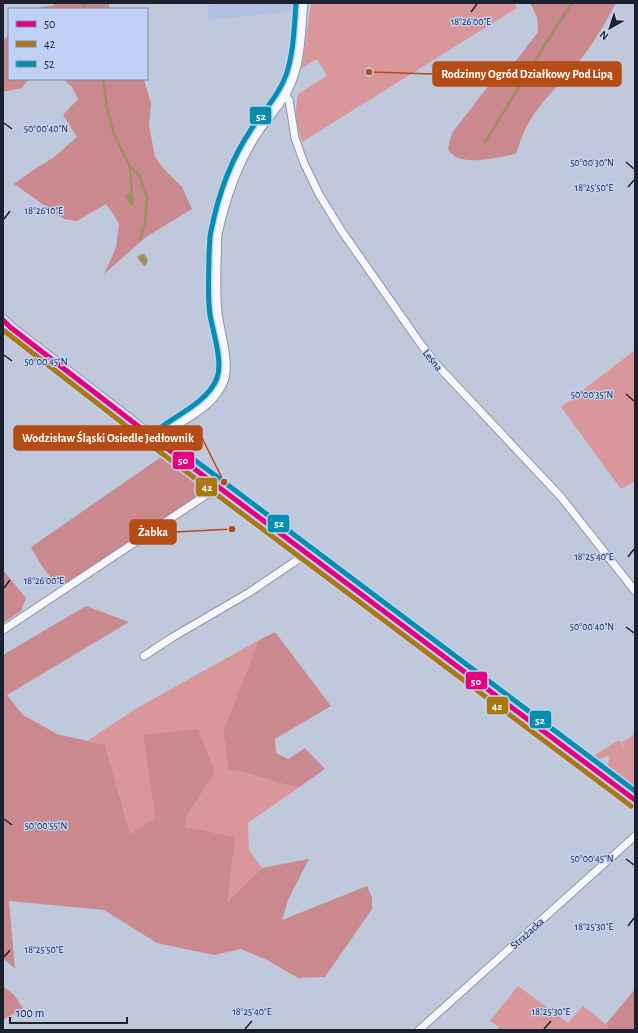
<svg xmlns="http://www.w3.org/2000/svg" width="638" height="1033" viewBox="0 0 638 1033" font-family="'Alegreya Sans',sans-serif">
<rect width="100%" height="100%" fill="#c0c8dc"/>
<path fill="#b2c0e0" d="M 208,3 L 298,3 L 298,11 L 209,20 Z"/>
<path fill="#d9979b" d="M 311,3 L 514,3 L 517,8 L 302,142 L 295,116 L 298,94 L 327,76 L 317,59 L 302,68 Z
M 635,350 L 635,481 L 621,489 L 561,407 Z
M 259,640 L 223,731 L 228,769 C 252,774 275,782 298,788 L 248,823 L 249,850 L 262,868 L 227,904 L 185,827 L 185,819 L 215,772 L 143,735 L 155,818 L 130,834 L 105,745 L 87,741 L 137,708 Z
M 635,734 L 635,788 L 608,767 L 609,755 L 598,760 L 590,758 L 619,740 L 625,749 L 622,742 Z
M 518,986 L 568,1023 L 583,1006 L 606,1024 L 610,1030 L 496,1030 L 499,1027 L 490,1021 Z"/>
<path fill="#ca898e" d="M 53,3 L 109,3 L 109,9 L 37,9 L 42,7 L 54,5 Z
M 530,3 L 616,3 C 605,24 593,44 578,63 C 560,85 537,104 525,130 C 521,138 519,146 516,154 C 499,157 469,165 454,156 C 452,154 449,151 448,149 L 452,133 L 493,80 L 513,65 L 538,32 L 537,17 Z
M 9,34 L 9,79 L 29,79 L 22,88 L 3,92 L 3,41 Z
M 63,79 L 144,79 L 151,104 L 149,125 L 155,157 L 164,169 L 182,187 L 192,209 L 146,237 L 104,274 L 116,248 L 119,223 L 106,204 L 77,221 L 64,219 L 14,184 L 36,168 L 53,158 L 77,137 L 63,115 L 78,99 L 72,87 Z
M 164,455 L 208,490 L 64,586 C 51,583 37,559 31,547 Z
M 3,570 L 26,598 L 21,611 L 3,623 Z
M 86,606 L 129,622 L 7,695 L 23,715 L 57,734 L 105,745 L 130,834 L 155,818 L 143,735 L 198,729 L 215,772 L 185,819 L 185,827 L 235,837 L 227,903 L 262,868 L 309,859 L 288,900 L 282,920 L 367,886 L 372,897 L 372,909 L 325,977 L 298,978 L 267,960 L 241,949 L 214,955 L 157,943 L 104,910 L 9,901 L 15,969 L 3,958 L 3,655 Z
M 275,632 L 331,706 L 275,739 L 276,753 L 288,759 L 305,748 L 325,769 L 298,788 C 275,782 252,774 228,769 L 223,731 L 259,640 Z
M 3,986 L 14,995 L 23,1008 L 3,1020 Z
M 635,989 L 635,1030 L 610,1030 L 606,1024 Z"/>
<path fill="#a08f63" d="M 129,193 L 132,193 L 133,194 L 134,203 L 131,206 L 125,196 Z
M 141,254 L 144,254 L 148,260 L 146,265 L 144,266 L 137,257 Z"/>
<g fill="none" stroke-linecap="round" stroke-linejoin="round">
<path stroke="#a08f63" stroke-width="2.5" d="M 83,3 L 85,9
M 103,79 L 107,108 L 114,134 L 130,167 L 132,193
M 485,142 L 556,27 L 572,3
M 130,167 L 139,175 L 147,197 L 145,224 L 140,239"/>
<defs>
<path id="minor" d="M 285,95 L 289,100 L 295,138 L 304,163 L 319,194 L 341,230 L 420,343 L 437,365 L 561,497 L 635,591
M 3,630 L 218,487
M 144,656 L 173,637 L 250,592 L 306,554
M 419,1030 L 635,836"/>
<path id="tertiary" d="M 156,440 C 177,419 211,411 223,381 C 230,364 219,331 217,313 C 215,294 216,276 216,258 C 217,250 216,242 217,234 C 225,198 237,162 258,131 C 268,116 282,103 289,86 C 301,61 300,30 303,3"/>
<path id="secondary" d="M 3,320 L 10,327 L 156,440 L 635,800"/>
</defs>
<use href="#minor" stroke="#9095a4" stroke-width="9"/>
<use href="#tertiary" stroke="#9095a4" stroke-width="11"/>
<use href="#secondary" stroke="#9095a4" stroke-width="12"/>
<use href="#minor" stroke="#f6f7fa" stroke-width="7"/>
<use href="#tertiary" stroke="#f6f7fa" stroke-width="9"/>
<use href="#secondary" stroke="#f0eff5" stroke-width="10"/>
<defs>
<path id="bus-1" d="M 3,320 L 10,327 L 156,440 L 635,800"/>
<path id="bus-2" d="M 3,330 L 152,446 L 631,806"/>
<path id="bus-3" d="M 160,434 L 635,791
M 151,435 C 171,417 207,404 217,378 C 223,361 213,333 210,315 C 207,295 209,273 209,252 C 210,245 209,238 211,231 C 218,195 231,159 252,128 C 264,110 279,95 286,75 C 294,52 294,27 296,3"/>
</defs>
<use href="#bus-1" stroke="#c1d1f5" stroke-width="8"/>
<use href="#bus-2" stroke="#c1d1f5" stroke-width="8"/>
<use href="#bus-3" stroke="#c1d1f5" stroke-width="8"/>
<use href="#bus-1" stroke="#e5007d" stroke-width="5"/>
<use href="#bus-2" stroke="#aa7710" stroke-width="5"/>
<use href="#bus-3" stroke="#068eae" stroke-width="5"/>
</g>
<path fill="none" stroke="#1c212f" stroke-width="1.5" d="M 471,12 L 477,4M 4,123 L 12,129M 626,162 L 634,169M 628,187 L 634,180M 4,219 L 10,211M 4,355 L 12,361M 626,394 L 634,401M 628,557 L 634,549M 4,588 L 10,580M 626,627 L 634,633M 4,819 L 12,825M 626,859 L 634,865M 628,926 L 634,918M 4,957 L 10,950M 245,1029 L 252,1021M 544,1029 L 551,1021"/>
<g text-anchor="middle" stroke-width="3" stroke-linejoin="round" paint-order="stroke">
<g font-size="11" fill="#1c212f" stroke="#c1d1f5">
<text transform="translate(433 360) rotate(51)" y="4">Leśna</text>
<text transform="translate(527 933) rotate(-42)" y="4">Strażacka</text>
</g>
</g>
<g font-size="10" text-anchor="middle" fill="#1c212f" stroke="#c1d1f5" stroke-width="3" stroke-linejoin="round" paint-order="stroke">
<text x="471" y="25">18°26'00"E</text>
<text x="46" y="132">50°00'40"N</text>
<text x="592" y="166">50°00'30"N</text>
<text x="594" y="191">18°25'50"E</text>
<text x="44" y="214">18°26'10"E</text>
<text x="46" y="365">50°00'45"N</text>
<text x="592" y="398">50°00'35"N</text>
<text x="594" y="560">18°25'40"E</text>
<text x="44" y="584">18°26'00"E</text>
<text x="592" y="630">50°00'40"N</text>
<text x="46" y="829">50°00'55"N</text>
<text x="592" y="862">50°00'45"N</text>
<text x="594" y="930">18°25'30"E</text>
<text x="44" y="953">18°25'50"E</text>
<text x="252" y="1015">18°25'40"E</text>
<text x="551" y="1015">18°25'30"E</text>
</g>
<path fill="none" stroke="#b54b15" stroke-width="1.5" d="M369 72L433 74M224 482L202 438M232 529L176 532"/>
<g fill="#b54b15" stroke="#c1d1f5" stroke-width="1.5">
<circle cx="369" cy="72" r="4"/>
<circle cx="224" cy="482" r="4"/>
<circle cx="232" cy="529" r="4"/>
</g>
<g fill="#b54b15" stroke="#b54b15" stroke-width="1.5">
<rect x="433" y="62" width="188" height="24" rx="4"/>
<rect x="14" y="426" width="188" height="24" rx="4"/>
<rect x="130" y="520" width="46" height="24" rx="4"/>
</g>
<g font-size="12" text-anchor="middle" font-weight="bold" fill="#fff">
<text x="527" y="78">Rodzinny Ogród Działkowy Pod Lipą</text>
<text x="108" y="442">Wodzisław Śląski Osiedle Jedłownik</text>
<text x="153" y="536">Żabka</text>
</g>
<g stroke="#c1d1f5" stroke-width="1.5">
<rect x="249" y="106" width="23" height="19" rx="4" fill="#068eae"/>
<rect x="172" y="451" width="23" height="19" rx="4" fill="#e5007d"/>
<rect x="195" y="477" width="23" height="20" rx="4" fill="#aa7710"/>
<rect x="267" y="514" width="23" height="19" rx="4" fill="#068eae"/>
<rect x="465" y="671" width="23" height="19" rx="4" fill="#e5007d"/>
<rect x="486" y="696" width="23" height="19" rx="4" fill="#aa7710"/>
<rect x="529" y="710" width="23" height="19" rx="4" fill="#068eae"/>
</g>
<g font-size="11" text-anchor="middle" font-weight="bold" fill="#fff">
<text x="261" y="120">52</text>
<text x="183" y="464">50</text>
<text x="207" y="491">42</text>
<text x="279" y="527">52</text>
<text x="476" y="685">50</text>
<text x="497" y="710">42</text>
<text x="540" y="724">52</text>
</g>
<rect width="638" height="1033" fill="none" stroke="#1c212f" stroke-width="8"/>
<rect x="8" y="8" width="140" height="72" fill="#c1d1f5" stroke="#7f8ba6"/>
<rect x="16" y="21" width="20" height="6" fill="#e5007d" stroke="#7f8ba6"/>
<text x="44" y="28" font-size="12" fill="#1c212f">50</text>
<rect x="16" y="41" width="20" height="6" fill="#aa7710" stroke="#7f8ba6"/>
<text x="44" y="48" font-size="12" fill="#1c212f">42</text>
<rect x="16" y="61" width="20" height="6" fill="#068eae" stroke="#7f8ba6"/>
<text x="44" y="68" font-size="12" fill="#1c212f">52</text>
<g transform="translate(610 28) rotate(219)" stroke="#c1d1f5" stroke-width="3" paint-order="stroke">
<path d="M0-3L7 15L0 10L-7 15Z" fill="#1c212f"/>
<text y="-6" font-size="11" font-weight="bold" text-anchor="middle" fill="#1c212f">N</text>
</g>
<path d="M10 1017v6h117v-6" fill="none" stroke="#1c212f" stroke-width="2"/>
<text x="16" y="1017" font-size="12" fill="#1c212f" stroke="#c1d1f5" stroke-width="3" paint-order="stroke">100 m</text>
</svg>
